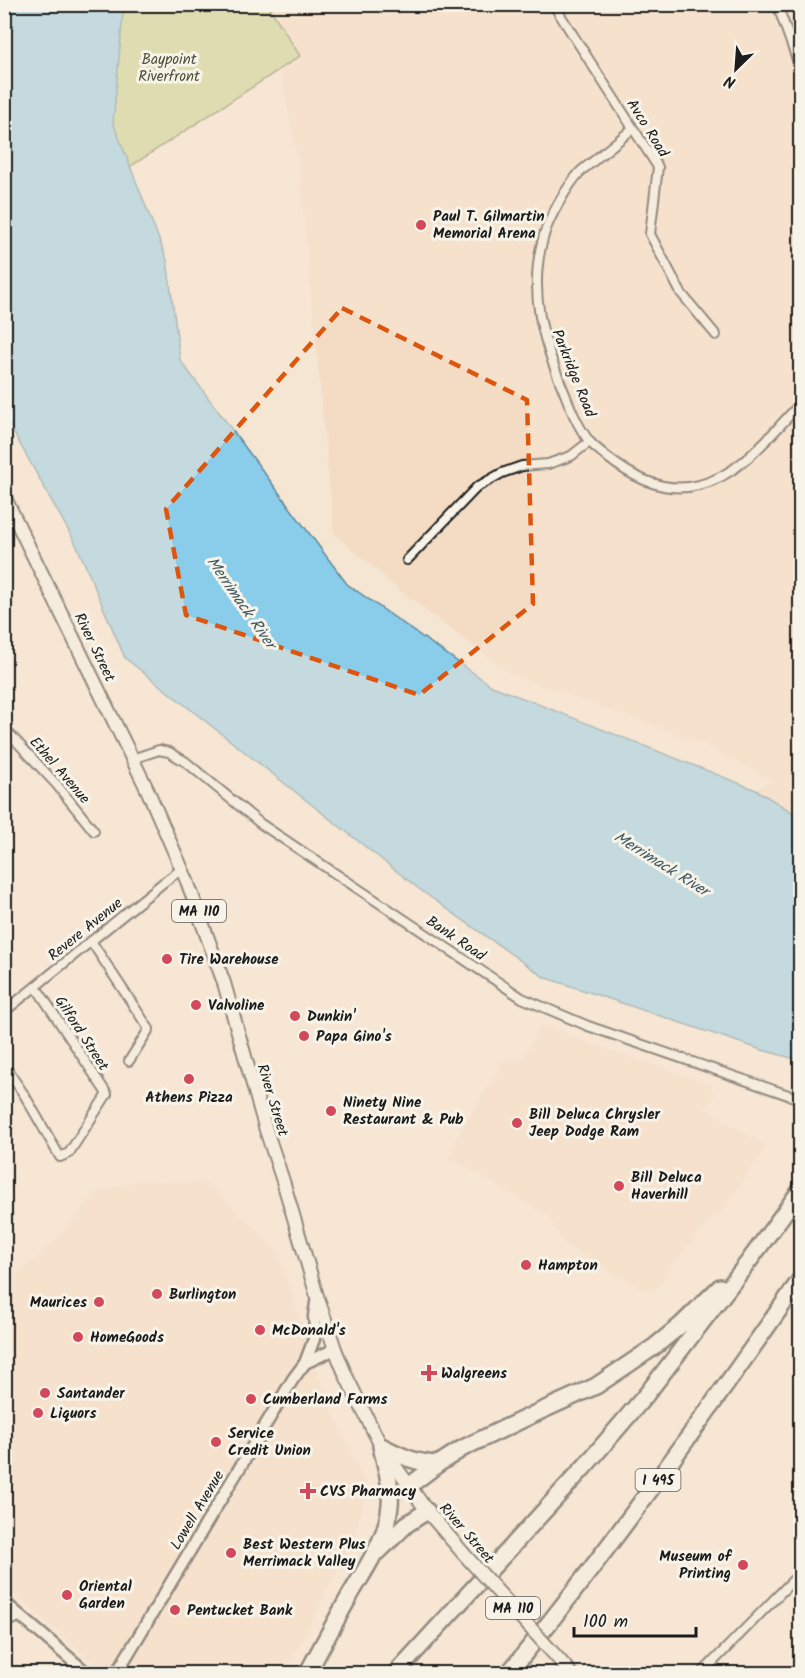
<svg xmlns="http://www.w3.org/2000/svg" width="805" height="1678" viewBox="0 0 805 1678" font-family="Kalam,sans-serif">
<rect width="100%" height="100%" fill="#f5e6d3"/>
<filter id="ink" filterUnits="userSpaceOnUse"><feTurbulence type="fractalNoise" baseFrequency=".0167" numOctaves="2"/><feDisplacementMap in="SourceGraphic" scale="12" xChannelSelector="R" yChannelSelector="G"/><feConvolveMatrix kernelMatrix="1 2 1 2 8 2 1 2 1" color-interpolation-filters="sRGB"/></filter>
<g filter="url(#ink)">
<path fill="#f4dcc4" d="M 270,4 L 800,5 L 800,817 L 756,790 L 772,780 L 700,742 L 513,675 L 408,597 L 334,534 L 299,165 L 269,14 Z
M 542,1024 L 582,1041 L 700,1081 L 712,1086 L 710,1090 L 715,1094 L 705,1109 L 766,1146 L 718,1218 L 714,1216 L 671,1266 L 654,1291 L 645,1291 L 565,1244 L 548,1216 L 450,1157 L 454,1150 L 450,1148 L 507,1057 L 520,1063 Z
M 136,1181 L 209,1184 L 276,1250 L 326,1397 L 367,1487 L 355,1534 L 285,1673 L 105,1673 L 5,1586 L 5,1287 L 59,1237 L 96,1194 Z"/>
<path fill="#c1d186" stroke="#6e7651" stroke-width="1.5" d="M 107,5 L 268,5 L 300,56 L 122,172 L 102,123 Z"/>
<path fill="#8acdeb" stroke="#5e8698" stroke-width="1.5" d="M 4,5 L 121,5 L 123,13 L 113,123 L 167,260 L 180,360 L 347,584 L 492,686 L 756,790 L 800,817 L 800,1060 L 762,1050 L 544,977 L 423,892 L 125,658 L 77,546 L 5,417 Z"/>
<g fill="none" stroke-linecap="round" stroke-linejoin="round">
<defs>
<path id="minor" d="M 553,4 L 658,167 L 650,234 L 681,293 L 716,335
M 777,4 L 800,68
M 632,129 C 621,139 609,148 597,158 C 592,163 585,167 580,172 C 567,186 549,218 544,235 C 527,291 543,342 565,394 C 571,410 579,429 590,442 C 595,448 602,452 607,457 C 633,478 665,494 699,485 C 741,475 771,434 800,404
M 407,560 L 477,487 L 502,473 L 522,466 L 548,464 L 571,456 L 589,442
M 4,728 L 57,785 L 94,831
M 132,759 L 159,750 L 169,752 L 186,762 L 261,824 L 522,998 L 588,1026 L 797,1098
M 91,941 L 149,1029 L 129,1061
M 4,1012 L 164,882 L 182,869
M 4,1065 L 25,1096 L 60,1157 L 69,1153 L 107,1094 L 36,987
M 4,1624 L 21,1616
M 701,1674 L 800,1573"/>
<path id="secondary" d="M 305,1363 L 335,1349
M 4,1602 L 88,1674
M 116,1674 L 293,1379 L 305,1363 L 314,1339 L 315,1330 L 314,1316 L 317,1296"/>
<path id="primary" d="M 4,496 L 147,789 L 187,881 L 224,983 L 266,1130 L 283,1181 L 317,1296 L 335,1349 L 346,1376 L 381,1446 L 427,1511 L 463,1553
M 563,1664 L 571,1674"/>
<path id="motorway" d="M 381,1446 C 401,1456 415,1463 438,1464
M 409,1486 L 438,1464 L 463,1448 L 532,1415 L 596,1386 L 654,1347 L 681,1325 L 720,1287
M 379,1551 L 407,1524 L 427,1511
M 307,1674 C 321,1648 335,1622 349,1597 C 366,1567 387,1540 390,1505 C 392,1486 385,1464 381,1446
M 395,1674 L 586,1465 L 646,1395 L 749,1261 L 800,1191
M 508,1674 C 612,1547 706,1414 800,1280"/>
</defs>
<use href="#minor" stroke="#1c1c1c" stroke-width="12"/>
<use href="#secondary" stroke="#1c1c1c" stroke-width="15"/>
<use href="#primary" stroke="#1c1c1c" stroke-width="16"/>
<use href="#motorway" stroke="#1c1c1c" stroke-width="20"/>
<use href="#minor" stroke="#f7f3e8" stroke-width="8"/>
<use href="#secondary" stroke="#f7f3e8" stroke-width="10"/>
<use href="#primary" stroke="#f7f3e8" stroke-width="12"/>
<use href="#motorway" stroke="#f7f3e8" stroke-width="15"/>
<defs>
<path id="primary-bridge" d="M 463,1553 L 563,1664"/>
</defs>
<use href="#primary-bridge" stroke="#1c1c1c" stroke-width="16" stroke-linecap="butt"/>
<use href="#primary-bridge" stroke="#f7f3e8" stroke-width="12"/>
</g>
</g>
<path d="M0 0H805V1678H0ZM 342,308 L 527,400 L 533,604 L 419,695 L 186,615 L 166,509 Z" fill="#f5e6d3" fill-opacity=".55" fill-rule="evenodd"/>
<path fill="none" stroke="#de560d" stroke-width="4.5" stroke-dasharray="12 8" stroke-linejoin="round" d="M 342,308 L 527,400 L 533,604 L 419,695 L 186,615 L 166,509 Z"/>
<g fill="#d1495b" stroke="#f7f3e8" stroke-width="2">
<circle cx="421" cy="225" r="6"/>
<circle cx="167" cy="959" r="6"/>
<circle cx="196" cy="1005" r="6"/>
<circle cx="295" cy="1016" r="6"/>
<circle cx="304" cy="1036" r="6"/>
<circle cx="189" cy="1079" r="6"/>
<circle cx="331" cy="1111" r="6"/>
<circle cx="517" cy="1123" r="6"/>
<circle cx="619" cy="1186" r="6"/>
<circle cx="526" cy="1265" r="6"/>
<circle cx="157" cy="1294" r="6"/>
<circle cx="99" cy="1302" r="6"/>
<circle cx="260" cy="1330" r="6"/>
<circle cx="78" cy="1337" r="6"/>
<path d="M426 1364h6v6h6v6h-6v6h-6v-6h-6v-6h6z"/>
<circle cx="45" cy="1393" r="6"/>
<circle cx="251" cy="1399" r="6"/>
<circle cx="38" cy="1413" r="6"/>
<circle cx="216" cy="1442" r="6"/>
<path d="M305 1482h6v6h6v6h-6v6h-6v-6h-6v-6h6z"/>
<circle cx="231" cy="1553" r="6"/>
<circle cx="743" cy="1565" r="6"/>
<circle cx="67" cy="1595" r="6"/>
<circle cx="175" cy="1610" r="6"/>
</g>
<g text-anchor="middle" stroke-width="6" stroke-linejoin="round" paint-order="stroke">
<g fill="#f7f3e8" stroke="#5e5c59" stroke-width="1.5">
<rect x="172" y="900" width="54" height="22" rx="4.5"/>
<rect x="635.5" y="1469" width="45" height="22" rx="4.5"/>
<rect x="486" y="1597" width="54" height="22" rx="4.5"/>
</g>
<g font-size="14" font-weight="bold" fill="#1c1c1c">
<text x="199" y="916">MA 110</text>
<text x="658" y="1485">I 495</text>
<text x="513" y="1613">MA 110</text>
</g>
<g font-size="15" fill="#4e523c" stroke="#f7f3e8">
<text x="169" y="64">Baypoint<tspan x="169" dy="17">Riverfront</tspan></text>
</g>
<g font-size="15" fill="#1c1c1c" stroke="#f7f3e8">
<text transform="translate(648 128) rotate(58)" y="5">Avco Road</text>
<text transform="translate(574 373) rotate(68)" y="5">Parkridge Road</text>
<text transform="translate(95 647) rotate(64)" y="5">River Street</text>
<text transform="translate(60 770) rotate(49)" y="5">Ethel Avenue</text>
<text transform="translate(85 929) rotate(-39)" y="5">Revere Avenue</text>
<text transform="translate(456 938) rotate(34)" y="5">Bank Road</text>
<text transform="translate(82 1033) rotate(57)" y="5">Gilford Street</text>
<text transform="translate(273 1100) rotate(73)" y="5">River Street</text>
<text transform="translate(197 1510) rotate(-59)" y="5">Lowell Avenue</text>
<text transform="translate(467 1533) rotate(49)" y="5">River Street</text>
</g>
<g font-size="15" font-weight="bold" fill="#1c1c1c" stroke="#f7f3e8" text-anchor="start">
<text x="433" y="221">Paul T. Gilmartin<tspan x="433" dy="17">Memorial Arena</tspan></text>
<text x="179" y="964">Tire Warehouse</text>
<text x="208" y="1010">Valvoline</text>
<text x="307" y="1021">Dunkin'</text>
<text x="316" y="1041">Papa Gino's</text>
<text x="189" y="1102" text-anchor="middle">Athens Pizza</text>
<text x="343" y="1107">Ninety Nine<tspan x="343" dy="17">Restaurant &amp; Pub</tspan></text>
<text x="529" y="1119">Bill Deluca Chrysler<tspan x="529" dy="17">Jeep Dodge Ram</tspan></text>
<text x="631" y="1182">Bill Deluca<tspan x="631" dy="17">Haverhill</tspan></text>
<text x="538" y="1270">Hampton</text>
<text x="169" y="1299">Burlington</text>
<text x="87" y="1307" text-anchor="end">Maurices</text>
<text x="272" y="1335">McDonald's</text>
<text x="90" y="1342">HomeGoods</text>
<text x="441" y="1378">Walgreens</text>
<text x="57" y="1398">Santander</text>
<text x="263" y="1404">Cumberland Farms</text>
<text x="50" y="1418">Liquors</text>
<text x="228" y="1438">Service<tspan x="228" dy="17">Credit Union</tspan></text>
<text x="320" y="1496">CVS Pharmacy</text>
<text x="243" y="1549">Best Western Plus<tspan x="243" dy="17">Merrimack Valley</tspan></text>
<text x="731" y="1561" text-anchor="end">Museum of<tspan x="731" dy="17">Printing</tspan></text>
<text x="79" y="1591">Oriental<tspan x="79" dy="17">Garden</tspan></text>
<text x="187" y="1615">Pentucket Bank</text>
</g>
<g font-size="16" font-style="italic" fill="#425a64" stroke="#f7f3e8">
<text transform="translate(242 602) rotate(55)" y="6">Merrimack River</text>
<text transform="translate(662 863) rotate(32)" y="6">Merrimack River</text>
</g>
</g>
<rect width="805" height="1678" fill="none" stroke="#f7f3e8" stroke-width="24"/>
<rect x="12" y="12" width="781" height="1654" fill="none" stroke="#1c1c1c" stroke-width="2" filter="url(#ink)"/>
<g transform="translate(736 69) rotate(205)" stroke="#f7f3e8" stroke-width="4.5" paint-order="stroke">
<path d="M0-4.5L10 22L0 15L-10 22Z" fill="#1c1c1c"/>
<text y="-9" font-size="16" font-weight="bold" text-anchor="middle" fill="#1c1c1c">N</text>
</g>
<path d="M574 1627v9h122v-9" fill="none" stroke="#1c1c1c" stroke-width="3"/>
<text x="583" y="1627" font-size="18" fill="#1c1c1c" stroke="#f7f3e8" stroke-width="4.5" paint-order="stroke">100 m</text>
</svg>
